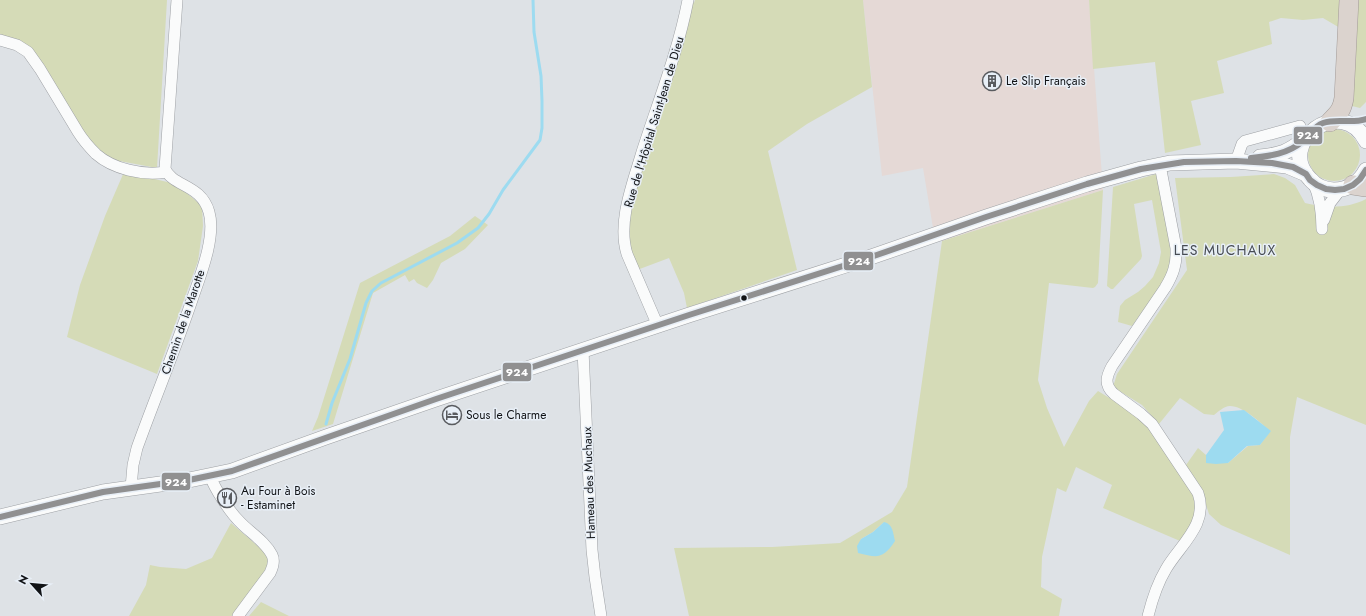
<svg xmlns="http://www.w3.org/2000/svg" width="1366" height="616" viewBox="0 0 1366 616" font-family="Jost,sans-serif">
<rect width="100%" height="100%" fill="#dee2e6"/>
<path fill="#e5d9d6" d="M 863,0 L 1089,0 L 1103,190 L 942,241 L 942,225 L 933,228 L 923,168 L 882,176 Z"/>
<path fill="#d5dbb7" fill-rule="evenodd" d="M 0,0 L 167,0 L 157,168 L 114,160 L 92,147 L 28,46 L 0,37 Z
M 688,0 L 694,3 L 695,0 L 863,0 L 872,87 L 807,124 L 768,151 L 797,270 L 687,308 L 684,293 L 669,258 L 629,273 L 620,250 L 620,222 Z
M 1089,0 L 1341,0 L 1340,28 L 1323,18 L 1303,20 L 1281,18 L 1269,22 L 1272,44 L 1217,61 L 1224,93 L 1191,101 L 1201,145 L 1165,153 L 1155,62 L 1093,69 Z
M 1355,0 L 1366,0 L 1366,102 L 1360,108 L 1348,105 Z
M1308 155a26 26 0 1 1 52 0a26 26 0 1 1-52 0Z
M 124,172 L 176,184 L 202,206 L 203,226 L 198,261 L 157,374 L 67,337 L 80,285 L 105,216 Z
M 1156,174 L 1160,182 L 1173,257 L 1171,271 L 1132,326 L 1118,322 L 1120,306 L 1125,300 L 1138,292 L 1145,286 L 1153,277 L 1159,263 L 1161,252 L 1152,200 L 1134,204 L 1142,256 L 1141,259 L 1113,289 L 1111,289 L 1107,286 L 1113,187 Z
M 1274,174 L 1285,178 L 1295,185 L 1305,203 C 1325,208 1347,209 1366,199 L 1366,425 L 1297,397 L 1290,437 L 1290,555 L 1221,525 L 1209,514 L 1200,486 L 1186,465 L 1198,448 L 1206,455 L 1206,463 L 1228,463 L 1248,446 L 1260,445 L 1270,431 C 1261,423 1243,406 1230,406 C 1224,406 1218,412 1214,415 L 1204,414 L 1180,398 L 1159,424 L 1142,405 L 1113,387 L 1117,374 L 1187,270 L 1175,178 L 1231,177 Z
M 1103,190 L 1098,283 L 1095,287 L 1093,288 L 1049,283 L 1038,380 L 1047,408 L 1064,447 L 1089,401 L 1098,391 L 1134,413 L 1149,427 L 1197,501 L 1194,524 L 1180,541 L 1103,508 L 1112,485 L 1076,467 L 1066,492 L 1057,488 L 1042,557 L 1041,587 L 1062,599 L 1059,616 L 689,616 L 674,548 L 772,547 L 840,543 L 892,512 L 907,487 L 942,241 ZM 884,522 L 858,553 L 861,539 L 873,532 Z
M 475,216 L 488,225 L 465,249 L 441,263 L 433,280 L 427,288 L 417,283 L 414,279 L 409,282 L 405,275 L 373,293 L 333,424 L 312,431 L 318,417 L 360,283 L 450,236 Z
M 231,523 L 268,555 L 268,566 L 235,616 L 129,616 L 146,585 L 150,565 L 160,567 L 186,569 L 212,558 Z
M 261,602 L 289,616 L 249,616 Z"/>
<path fill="#9ddbf0" d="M 1244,410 L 1271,431 L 1260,445 L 1247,446 L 1228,463 L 1216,464 L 1206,463 L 1206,455 L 1224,430 L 1220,412 Z
M 884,522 C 893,524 893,533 895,541 C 883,559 878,558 858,553 L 857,546 L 861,539 L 873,532 Z"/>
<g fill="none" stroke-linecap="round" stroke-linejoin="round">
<path stroke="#9ddbf0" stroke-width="3" d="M 326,424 L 332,403 L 350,359 L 366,303 L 372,291 L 381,283 L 457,243 L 478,228 L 489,214 L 503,190 L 540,140 L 542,128 L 542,101 L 541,76 L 534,32 L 533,0"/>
<defs>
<path id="street" d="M 0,40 L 17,45 L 28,52 L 40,69 L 78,132 C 83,140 89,147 96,154 C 113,169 143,176 166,172
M 1236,161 L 1242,144 L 1245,141 L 1300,126
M 1313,182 C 1320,197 1322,212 1322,229
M 1324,220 L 1330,203 L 1340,190
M 658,326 L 627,254 C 617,222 633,183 642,152 C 658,102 678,52 688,0
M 583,350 L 592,550 L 595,577 L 601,616
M 210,476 C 215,489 229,511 239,521 C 249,532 265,541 272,555 C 275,561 273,567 270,573 L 238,616
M 131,488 L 133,465 L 137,448 C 155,398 176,348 193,297 C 201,274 216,236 209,212 C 201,184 173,187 165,169 L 177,0
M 1148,616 C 1152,600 1157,584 1166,569 C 1180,545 1209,524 1198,493 L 1152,424 L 1141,414 L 1114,394 C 1104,385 1106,377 1112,366 L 1165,288 C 1173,275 1177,264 1176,248 L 1160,165"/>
<path id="secondary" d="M 1366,141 C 1342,93 1274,143 1310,179 C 1316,186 1325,190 1334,190 C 1348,190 1360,182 1366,170
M 1260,157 C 1281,155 1288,152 1305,139
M 0,517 L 103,492 L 189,480 L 232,471 L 326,437 L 436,399 L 689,315 L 868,258 L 986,217 L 1087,184 L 1141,169 L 1170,163 L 1236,161 L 1287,166 L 1306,174"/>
<path id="highway" d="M 1330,122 C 1339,113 1342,110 1344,98 L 1349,0
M 1353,185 L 1366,187"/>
</defs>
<use href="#street" stroke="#9ea1a5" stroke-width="12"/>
<use href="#secondary" stroke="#9ea1a5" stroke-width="16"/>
<use href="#highway" stroke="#a29a97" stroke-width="20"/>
<use href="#street" stroke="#fafbfb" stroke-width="11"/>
<use href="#secondary" stroke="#fafbfb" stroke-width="15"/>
<use href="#highway" stroke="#dbd3ce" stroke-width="19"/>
<defs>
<path id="bus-1" d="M 1251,158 C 1270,156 1288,154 1303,141 C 1310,135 1314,126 1323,123 C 1337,118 1352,124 1366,119
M 0,517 L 103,492 L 189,480 L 232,471 L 436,399 L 689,315 L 868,258 L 986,217 L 1087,184 L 1141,169 L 1184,162 L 1236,161 L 1272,163 L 1293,167 L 1306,174 L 1310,180 L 1317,185 L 1326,189 L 1335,190 L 1344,189 L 1353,185 L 1360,179 L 1366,170"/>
</defs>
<use href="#bus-1" stroke="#e8eff7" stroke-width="9"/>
<use href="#bus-1" stroke="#909091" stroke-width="6"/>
</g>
<defs>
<symbol id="building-ring" viewBox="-11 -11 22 22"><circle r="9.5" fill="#e8eff7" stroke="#595b5f" stroke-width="1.5"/><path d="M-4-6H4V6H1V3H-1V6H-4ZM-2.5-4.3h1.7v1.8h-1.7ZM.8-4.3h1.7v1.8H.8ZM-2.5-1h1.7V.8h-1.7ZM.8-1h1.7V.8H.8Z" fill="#595b5f"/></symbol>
<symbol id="hotel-ring" viewBox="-11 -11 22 22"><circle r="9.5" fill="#e8eff7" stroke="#595b5f" stroke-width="1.5"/><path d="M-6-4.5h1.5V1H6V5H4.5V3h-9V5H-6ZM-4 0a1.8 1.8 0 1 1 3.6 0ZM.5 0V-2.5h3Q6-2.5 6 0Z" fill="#595b5f"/></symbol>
<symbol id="restaurant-ring" viewBox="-11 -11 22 22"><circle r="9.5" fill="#e8eff7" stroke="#595b5f" stroke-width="1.5"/><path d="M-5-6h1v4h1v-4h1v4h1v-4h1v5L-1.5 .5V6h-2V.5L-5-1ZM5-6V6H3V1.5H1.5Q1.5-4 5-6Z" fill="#595b5f"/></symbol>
</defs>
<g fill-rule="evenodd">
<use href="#building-ring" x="981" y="70" width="22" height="22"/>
<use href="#hotel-ring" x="441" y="404" width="22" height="22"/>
<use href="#restaurant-ring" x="216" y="487" width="22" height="22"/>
</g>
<circle fill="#111316" stroke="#e8eff7" stroke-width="1.5" cx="744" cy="298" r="3.5"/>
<g text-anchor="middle" stroke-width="3" stroke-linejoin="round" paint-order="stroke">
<g font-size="12" fill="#111316" stroke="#e8eff7" text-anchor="start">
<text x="1006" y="85">Le Slip Français</text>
<text x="466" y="419">Sous le Charme</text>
<text x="241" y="495">Au Four à Bois<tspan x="241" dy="14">- Estaminet</tspan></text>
</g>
<g font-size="12" fill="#111316" stroke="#e8eff7">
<text transform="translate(654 122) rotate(-73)" y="4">Rue de l'Hôpital Saint-Jean de Dieu</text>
<text transform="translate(183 322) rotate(-71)" y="4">Chemin de la Marotte</text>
<text transform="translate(589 483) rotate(-92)" y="4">Hameau des Muchaux</text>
</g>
<g font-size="14" letter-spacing="1" fill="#474c53" stroke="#e8eff7">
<text x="1225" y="255">LES MUCHAUX</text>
</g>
</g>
<g stroke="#e8eff7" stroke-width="1.5">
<rect x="1293" y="126" width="30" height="19" rx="4" fill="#909091"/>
<rect x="843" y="251" width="31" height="20" rx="4" fill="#909091"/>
<rect x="502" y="362" width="30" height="20" rx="4" fill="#909091"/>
<rect x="161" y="472" width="30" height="19" rx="4" fill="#909091"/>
</g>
<g font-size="11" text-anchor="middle" font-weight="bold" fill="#fff">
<text x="1308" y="139">924</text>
<text x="859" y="265">924</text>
<text x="517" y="376">924</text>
<text x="176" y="486">924</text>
</g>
<g transform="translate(32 584) rotate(297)" stroke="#e8eff7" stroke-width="3" paint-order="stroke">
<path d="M0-3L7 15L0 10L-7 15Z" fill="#111316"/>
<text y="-6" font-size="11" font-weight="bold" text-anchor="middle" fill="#111316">N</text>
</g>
</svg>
